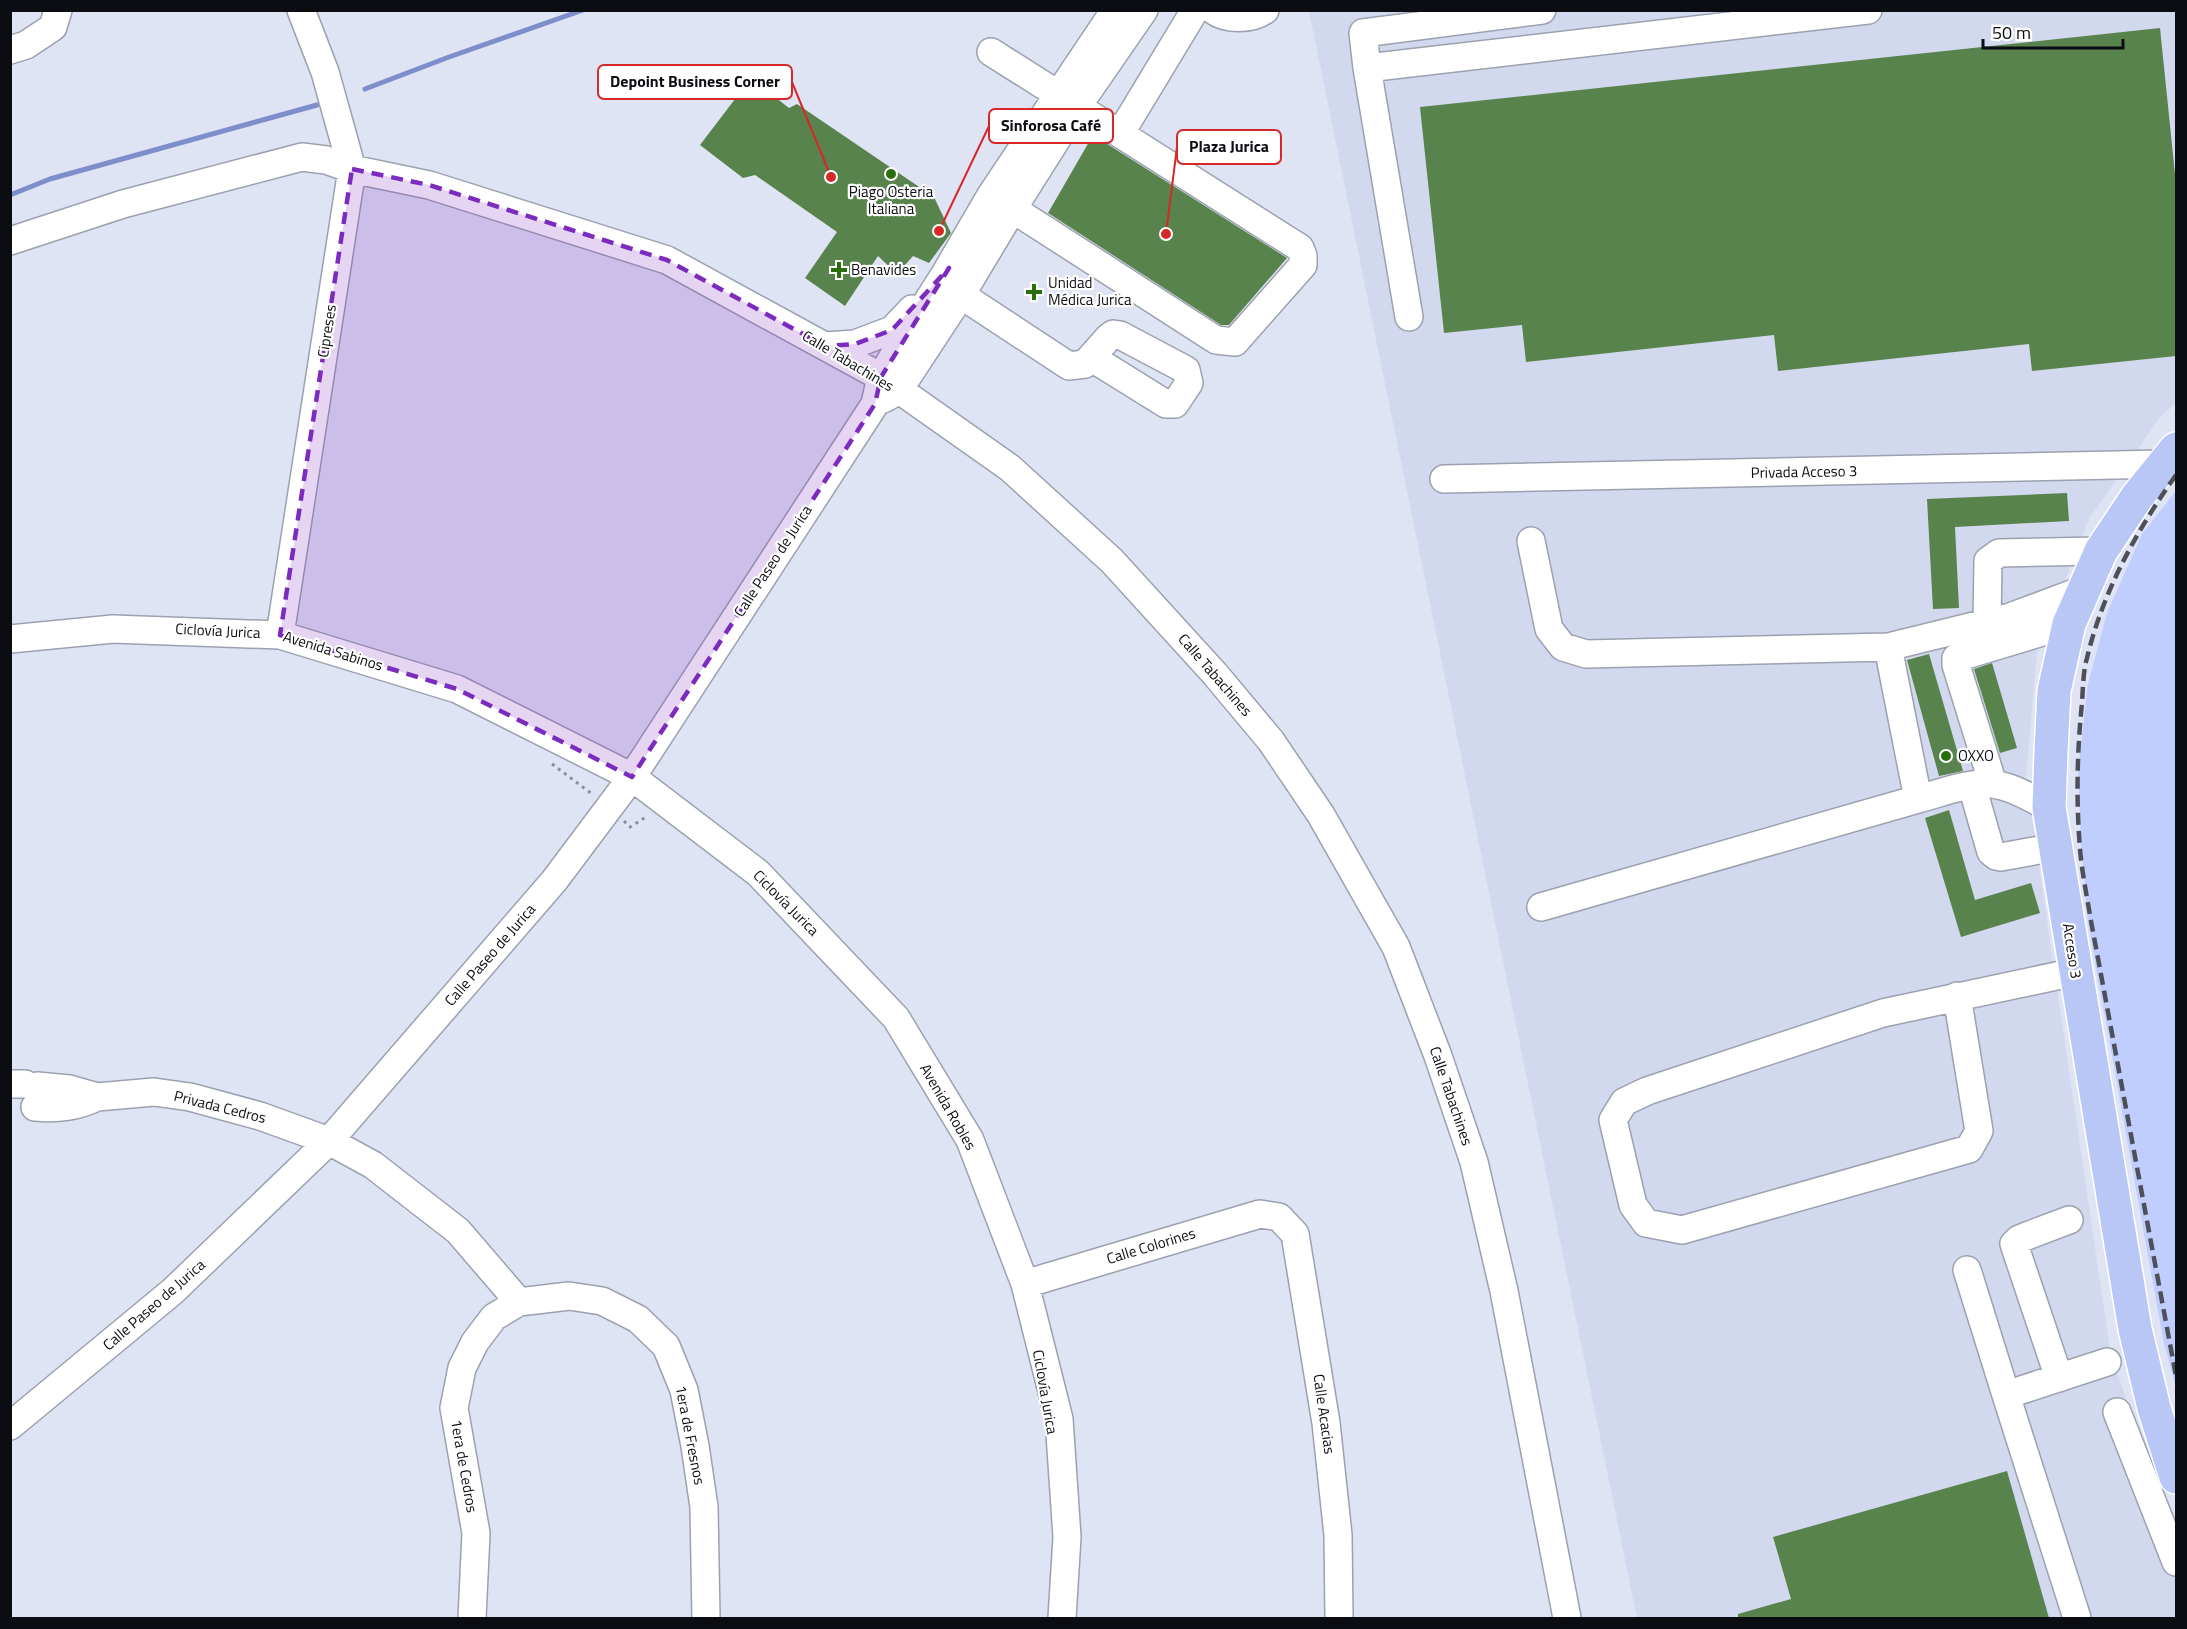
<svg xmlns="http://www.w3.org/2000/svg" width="2187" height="1629" viewBox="0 0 2187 1629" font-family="'Titillium Web',sans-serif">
<rect width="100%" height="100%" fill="#dfe4f4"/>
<path fill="#d2d9ef" d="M 1309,11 L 2176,11 L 2176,403 L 2160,417 L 2089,519 L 2037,653 L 2026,776 L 2110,1350 L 2142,1447 L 2176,1521 L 2176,1618 L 1637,1618 Z"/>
<path fill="#bfceff" d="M 2176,491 L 2176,1388 L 2163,1339 L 2088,923 L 2081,844 L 2078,771 L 2088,684 L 2107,613 L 2142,534 Z"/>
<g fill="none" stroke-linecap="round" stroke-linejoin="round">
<path stroke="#7d8eca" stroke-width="5" d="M 365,89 L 449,57 L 583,10
M 10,195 L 50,179 L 317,105"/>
</g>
<path fill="#59834d" d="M 2160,28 L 2176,184 L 2176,356 L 2032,371 L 2029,344 L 1778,371 L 1774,335 L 1526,362 L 1522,325 L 1444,333 L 1420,107 Z
M 751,78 L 789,108 L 797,104 L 934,197 L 951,233 L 929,263 L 913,256 L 897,274 L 878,256 L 845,306 L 805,278 L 837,232 L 755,175 L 743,178 L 700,145 Z
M 1093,135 L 1287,258 L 1229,325 L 1221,325 L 1048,213 Z
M 2067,493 L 2069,521 L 1955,527 L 1959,608 L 1933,609 L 1927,499 Z
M 1929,654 L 1963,771 L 1939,776 L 1907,660 Z
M 1992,663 L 2017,748 L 2000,753 L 1974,669 Z
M 1949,810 L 1975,900 L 2031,883 L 2040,913 L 1961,937 L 1925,818 Z
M 2007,1471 L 2049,1618 L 1738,1618 L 1738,1614 L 1791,1599 L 1773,1537 Z"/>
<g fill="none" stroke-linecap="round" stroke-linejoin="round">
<defs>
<path id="minor" d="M 1213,10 C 1226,20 1252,20 1265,10
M 10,50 L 26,45 L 53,27 L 58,10
M 1367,68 L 1868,10
M 1120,134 L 1195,10
M 991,195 L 1216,340 L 1235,342 L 1303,265 L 1303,256 L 1300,248 L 991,52
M 10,241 L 123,204 L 302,157 L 326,160 L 352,169 L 429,185 L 667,260 L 881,377 L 1010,468 L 1112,561 L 1215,674 L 1271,741 L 1321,815 L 1396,947 L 1438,1056 L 1474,1162 L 1504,1291 L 1567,1618
M 961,295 L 1069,366 L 1085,364 L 1109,337 L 1113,334 L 1120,335 L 1186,370 L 1189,383 L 1175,404 L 1166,404 L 1092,358
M 1409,317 L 1367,68 L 1363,33 L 1542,10
M 825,346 L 855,344 L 892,330 L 912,309
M 883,399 L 898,391 L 961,295 L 1012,210 L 1077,107 L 1144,10
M 1444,479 L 2164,464
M 1531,541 L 1549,629 L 1563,647 L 1586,654 L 1888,647 L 2010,617 L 2085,589
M 1987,623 L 1988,561 L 1999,553 L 2101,551
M 280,635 L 352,169 L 325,72 L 301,10
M 10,639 L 113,629 L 280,635 L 457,689 L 632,777 L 758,873 L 896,1018 L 970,1140 L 1025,1284 L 1059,1419 L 1067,1537 L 1062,1618
M 1888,647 L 1918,799
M 1993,784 L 1956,665 L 1956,658 L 2069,624
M 1972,786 L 1991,852 L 1996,856 L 2001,857 L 2056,847
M 1541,907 L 1918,799 C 1941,793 1969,782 1992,784 C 2012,786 2032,799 2049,807
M 1957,996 L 1979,1131 L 1969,1149 L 1682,1230 L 1646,1223 L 1633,1205 L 1613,1120 L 1624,1102 L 1647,1091 L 1883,1013 L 2075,972
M 10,1084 L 25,1084
M 37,1086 L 69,1089 L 97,1097 L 154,1092 L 190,1097 L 260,1116 L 329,1141 L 373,1165 L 458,1231 L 519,1302
M 35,1107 C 58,1109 76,1107 97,1097
M 1967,1270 L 2006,1395
M 1025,1284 L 1260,1214 L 1279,1217 L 1295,1234 L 1326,1423 L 1338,1535 L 1339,1618
M 2059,1378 L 2014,1244 L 2019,1239 L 2069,1220
M 2117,1412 L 2176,1562
M 10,1426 L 173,1291 L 329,1141 L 554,881 L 632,777 L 875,404 L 881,377 L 901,343 L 945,274 L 991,195 L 1115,10
M 472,1618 L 476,1533 L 454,1408 L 462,1368 L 475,1342 L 494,1317 L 519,1302 L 569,1296 L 602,1301 L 638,1319 L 666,1346 L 684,1390 L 695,1446 L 704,1507 L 706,1618
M 2077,1618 L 2006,1395 L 2107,1362"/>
<path id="major" d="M 2176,449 L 2137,497 L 2101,551 L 2069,624 L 2054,691 L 2051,752 L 2049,807 L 2135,1329 L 2154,1408 L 2176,1477"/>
</defs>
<use href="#minor" stroke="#9ca1af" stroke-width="30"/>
<use href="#major" stroke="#fff" stroke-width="36"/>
<path stroke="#8b8e9a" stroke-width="3" stroke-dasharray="3 4.5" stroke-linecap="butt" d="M 552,764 L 592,794
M 624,821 L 630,827 L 646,817"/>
<use href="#minor" stroke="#fff" stroke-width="27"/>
<use href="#major" stroke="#b9c7f7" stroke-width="33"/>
<path stroke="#4e5059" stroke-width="4.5" stroke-dasharray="12 6" stroke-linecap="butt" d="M 2176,475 C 2137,530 2103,591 2087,658 C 2083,672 2083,688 2082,703 C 2077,751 2076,801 2080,849 C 2082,873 2087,897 2091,921 L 2176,1376"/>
</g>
<path fill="#7b2cbf" fill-opacity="0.2" stroke="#7b2cbf" stroke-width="4.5" stroke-dasharray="12 8" stroke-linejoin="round" d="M 352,169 L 429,185 L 667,260 L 825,346 L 855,344 L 892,330 L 949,268 L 881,377 L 875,404 L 632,777 L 457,689 L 280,635 Z"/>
<g fill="#296e0a" stroke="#fff" stroke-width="2">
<circle cx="891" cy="174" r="6"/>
<path d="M836 261h6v6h6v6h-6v6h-6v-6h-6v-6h6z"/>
<path d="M1031 283h6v6h6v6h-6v6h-6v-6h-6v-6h6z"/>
<circle cx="1946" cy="756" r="6"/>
</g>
<g text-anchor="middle" stroke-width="4.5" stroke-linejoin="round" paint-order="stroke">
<g font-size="15" fill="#0c0d12" stroke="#fff" text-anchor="start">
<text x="891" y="197" text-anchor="middle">Piago Osteria<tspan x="891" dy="17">Italiana</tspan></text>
<text x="851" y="275">Benavides</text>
<text x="1048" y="288">Unidad<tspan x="1048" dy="17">Médica Jurica</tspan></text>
<text x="1958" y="761">OXXO</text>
</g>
<g font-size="15" fill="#0c0d12" stroke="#fff">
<text transform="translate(327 331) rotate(-81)" y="5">Cipreses</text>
<text transform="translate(848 361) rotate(31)" y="5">Calle Tabachines</text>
<text transform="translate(1804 472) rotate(-1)" y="5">Privada Acceso 3</text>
<text transform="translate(773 561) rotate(-57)" y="5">Calle Paseo de Jurica</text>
<text transform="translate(218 631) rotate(3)" y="5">Ciclovía Jurica</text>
<text transform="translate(333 651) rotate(17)" y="5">Avenida Sabinos</text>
<text transform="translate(1215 675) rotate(49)" y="5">Calle Tabachines</text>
<text transform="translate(786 903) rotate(45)" y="5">Ciclovía Jurica</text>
<text transform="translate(2072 951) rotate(81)" y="5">Acceso 3</text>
<text transform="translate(490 955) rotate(-49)" y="5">Calle Paseo de Jurica</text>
<text transform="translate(1451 1096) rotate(71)" y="5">Calle Tabachines</text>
<text transform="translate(220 1107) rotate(14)" y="5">Privada Cedros</text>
<text transform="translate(948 1107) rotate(60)" y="5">Avenida Robles</text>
<text transform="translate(1151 1246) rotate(-17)" y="5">Calle Colorines</text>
<text transform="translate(154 1305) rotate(-41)" y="5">Calle Paseo de Jurica</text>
<text transform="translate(1045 1392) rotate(80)" y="5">Ciclovía Jurica</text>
<text transform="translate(1324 1414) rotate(82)" y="5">Calle Acacias</text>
<text transform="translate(690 1435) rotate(79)" y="5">1era de Fresnos</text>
<text transform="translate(464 1466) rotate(80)" y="5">1era de Cedros</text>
</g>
</g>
<path fill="none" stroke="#d62828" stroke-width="2" d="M831 177L792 82M939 231L989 126M1166 234L1177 147"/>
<g fill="#d62828" stroke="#fff" stroke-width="2">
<circle cx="831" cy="177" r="6"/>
<circle cx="939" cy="231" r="6"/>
<circle cx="1166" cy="234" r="6"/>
</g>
<g fill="#fff" stroke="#d62828" stroke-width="2">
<rect x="598" y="65" width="194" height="34" rx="6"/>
<rect x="989" y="109" width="124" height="34" rx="6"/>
<rect x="1177" y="130" width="104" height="34" rx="6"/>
</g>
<g font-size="16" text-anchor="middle" font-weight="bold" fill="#0c0d12">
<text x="695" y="87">Depoint Business Corner</text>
<text x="1051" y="131">Sinforosa Café</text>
<text x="1229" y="152">Plaza Jurica</text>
</g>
<rect width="2187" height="1629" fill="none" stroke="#0c0d12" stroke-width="24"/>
<path d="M1983 39v9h140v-9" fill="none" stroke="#0c0d12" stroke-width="3"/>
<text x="1992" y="39" font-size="18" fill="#0c0d12" stroke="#ffffff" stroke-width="4.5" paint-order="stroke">50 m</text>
</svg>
